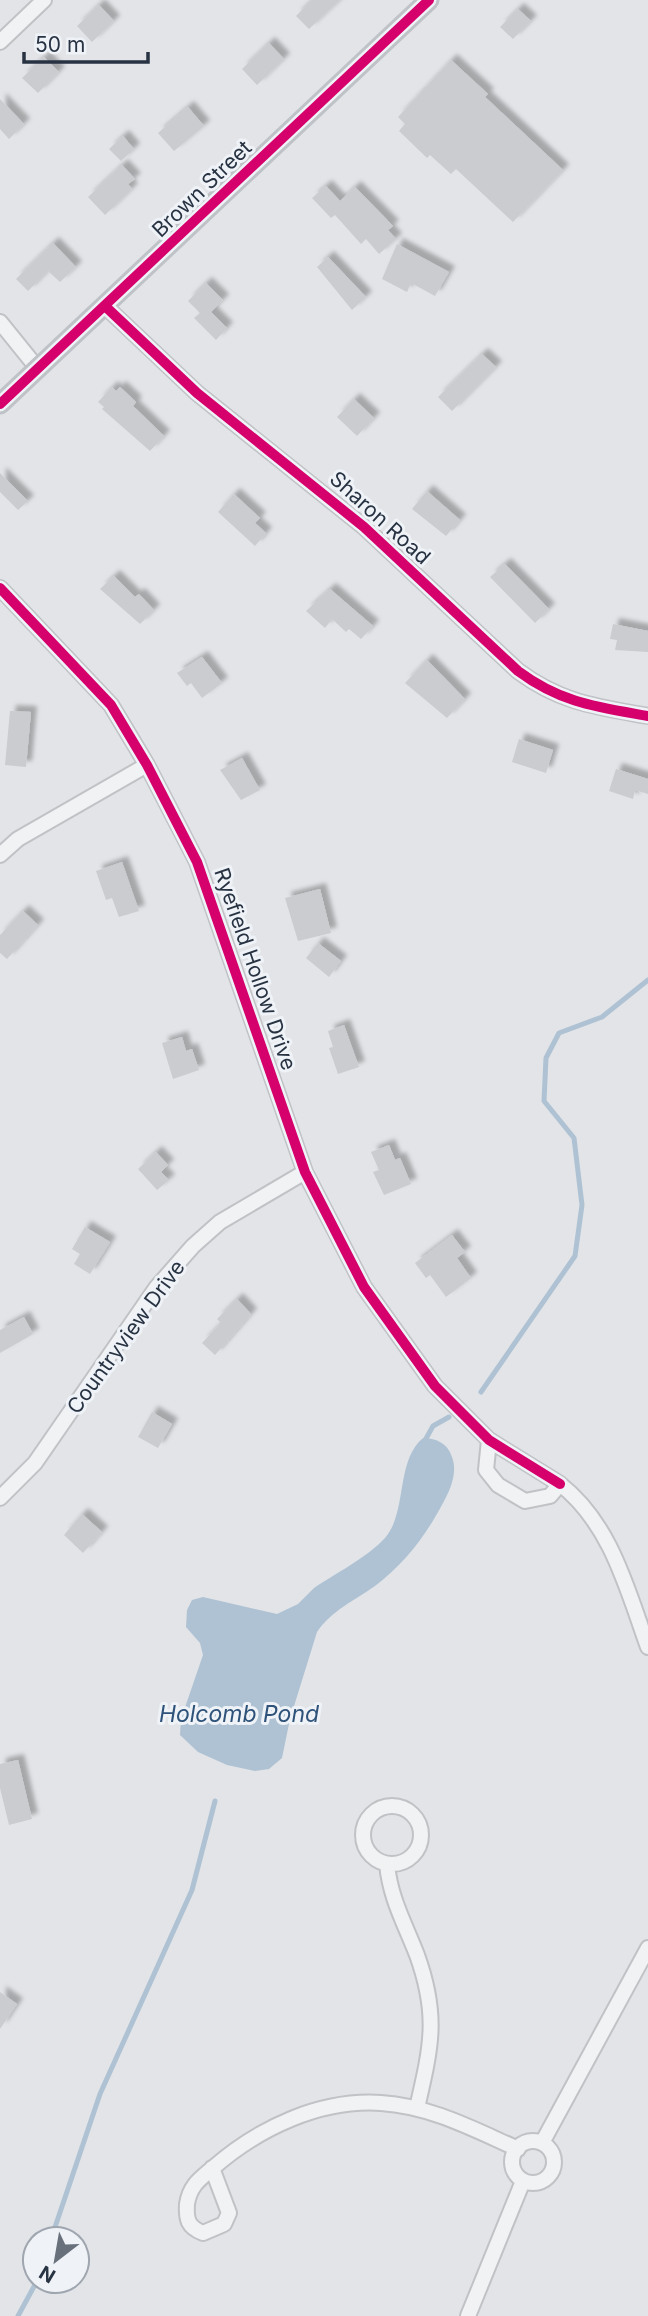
<svg xmlns="http://www.w3.org/2000/svg" width="648" height="2316" viewBox="0 0 648 2316" font-family="Inter,sans-serif">
<defs>
<filter id="shadow"><feDropShadow dx="6" dy="-6" stdDeviation="2" flood-color="#0004"/></filter>
</defs>
<rect width="100%" height="100%" fill="#e2e4e7"/>
<path fill="#aec2d4" d="M 423,1438 C 437,1438 448,1444 452,1457 C 458,1473 450,1490 443,1503 C 425,1537 405,1563 375,1586 C 355,1600 331,1611 317,1632 L 290,1719 L 282,1758 L 269,1769 L 255,1771 L 227,1765 L 198,1752 L 180,1735 L 181,1719 L 203,1655 L 200,1643 L 186,1627 L 187,1610 L 192,1600 L 203,1597 L 277,1614 L 298,1604 L 314,1588 C 335,1574 369,1556 385,1538 C 408,1511 395,1462 423,1438 Z"/>
<g fill="none" stroke-linecap="round" stroke-linejoin="round">
<path stroke="#aec2d4" stroke-width="5" d="M 481,1392 L 575,1256 L 582,1205 L 574,1138 L 544,1101 L 546,1058 L 559,1033 L 602,1017 L 648,980
M 423,1444 L 433,1426 L 449,1417
M 51,2239 L 100,2094 L 192,1890 L 215,1801
M 18,2316 L 37,2281"/>
</g>
<path fill="#cacccf" filter="url(#shadow)" d="M 312,0 L 340,0 L 309,29 L 296,16 Z
M 99,5 L 114,21 L 92,42 L 77,26 Z
M 518,9 L 531,21 L 513,39 L 500,27 Z
M 269,43 L 284,59 L 257,85 L 242,69 Z
M 44,57 L 59,72 L 38,93 L 22,78 Z
M 451,60 L 488,94 L 485,97 L 563,170 L 513,222 L 456,169 L 451,174 L 430,155 L 427,158 L 399,131 L 405,124 L 398,117 Z
M 0,99 L 24,124 L 9,139 L 0,129 Z
M 188,107 L 204,126 L 174,151 L 158,133 Z
M 123,136 L 134,149 L 121,161 L 109,149 Z
M 122,165 L 135,179 L 128,184 L 132,189 L 105,215 L 88,197 Z
M 326,186 L 340,201 L 355,187 L 393,226 L 388,230 L 396,239 L 379,254 L 366,239 L 361,244 L 335,215 L 331,218 L 312,198 Z
M 53,243 L 76,267 L 60,282 L 48,271 L 28,291 L 16,279 Z
M 397,244 L 449,272 L 435,296 L 411,283 L 407,292 L 382,279 Z
M 328,257 L 366,297 L 352,310 L 317,267 Z
M 206,283 L 223,300 L 211,312 L 227,328 L 216,340 L 194,318 L 200,313 L 188,301 Z
M 482,354 L 496,367 L 452,411 L 438,397 Z
M 112,387 L 116,391 L 120,387 L 136,402 L 133,406 L 164,436 L 150,451 L 102,409 L 104,407 L 98,402 Z
M 354,399 L 374,418 L 357,436 L 337,417 Z
M 0,473 L 28,501 L 18,510 L 0,492 Z
M 427,491 L 460,520 L 446,536 L 412,509 Z
M 234,494 L 260,518 L 255,523 L 266,533 L 255,546 L 218,512 Z
M 505,564 L 549,609 L 535,623 L 490,577 Z
M 114,576 L 135,597 L 139,594 L 154,610 L 140,624 L 100,589 Z
M 330,589 L 373,626 L 361,639 L 349,629 L 346,632 L 332,619 L 325,628 L 306,611 Z
M 613,624 L 648,631 L 648,652 L 615,650 L 617,640 L 610,639 Z
M 202,657 L 222,683 L 202,698 L 191,683 L 187,686 L 177,673 Z
M 427,660 L 465,699 L 447,718 L 405,683 Z
M 10,711 L 31,712 L 26,767 L 5,765 Z
M 519,739 L 553,750 L 546,773 L 512,762 Z
M 242,758 L 260,790 L 241,800 L 220,770 Z
M 616,769 L 648,779 L 648,794 L 635,790 L 633,799 L 609,791 Z
M 122,862 L 139,911 L 119,917 L 112,898 L 106,900 L 96,871 Z
M 320,889 L 331,933 L 298,941 L 285,898 Z
M 23,911 L 38,925 L 7,959 L 0,953 L 0,935 Z
M 318,943 L 341,961 L 329,977 L 306,958 Z
M 344,1025 L 359,1067 L 338,1074 L 329,1048 L 333,1047 L 328,1031 Z
M 182,1037 L 186,1051 L 192,1049 L 199,1070 L 173,1079 L 162,1043 Z
M 389,1145 L 395,1160 L 400,1158 L 411,1184 L 384,1195 L 373,1172 L 379,1170 L 371,1152 Z
M 156,1152 L 168,1165 L 161,1172 L 169,1180 L 157,1190 L 138,1169 Z
M 85,1227 L 110,1242 L 90,1274 L 74,1264 L 80,1254 L 72,1249 Z
M 452,1235 L 465,1252 L 457,1258 L 471,1278 L 446,1297 L 430,1275 L 426,1278 L 415,1263 Z
M 237,1299 L 251,1314 L 215,1355 L 202,1343 L 218,1326 L 220,1322 L 217,1319 Z
M 24,1317 L 33,1334 L 0,1353 L 0,1330 Z
M 152,1412 L 172,1424 L 158,1448 L 138,1437 Z
M 82,1514 L 102,1532 L 83,1553 L 64,1535 Z
M 18,1760 L 32,1819 L 9,1825 L 0,1788 L 0,1764 Z
M 0,1992 L 17,2004 L 0,2029 Z"/>
<g fill="none" stroke-linecap="round" stroke-linejoin="round">
<defs>
<path id="street" d="M 0,42 L 44,0
M 106,307 L 197,393 L 364,527 L 518,671 C 561,703 597,707 648,716
M 0,322 L 38,369
M 0,588 L 111,705 L 147,765 L 197,862 L 305,1172 L 364,1287 L 435,1386 L 489,1440 L 560,1484
M 0,855 L 18,839 L 147,765
M 489,1440 L 486,1470 L 498,1485 L 525,1501 L 550,1496 L 560,1484 C 611,1524 627,1589 648,1647
M 0,1498 L 35,1463 L 156,1288 L 193,1246 L 220,1222 L 305,1172
M363 1835a29 29 0 1 1 58 0a29 29 0 1 1-58 0Z
M 387,1864 C 390,1898 405,1924 417,1955 C 439,2016 431,2047 417,2108
M512 2162a21 21 0 1 1 42 0a21 21 0 1 1-42 0Z
M 542,2143 L 648,1948
M 212,2168 L 229,2213 L 224,2224 L 203,2233 C 188,2227 186,2220 187,2204 C 190,2185 200,2179 214,2167 C 259,2128 320,2099 381,2103 C 430,2106 473,2129 518,2149
M 468,2316 L 523,2181"/>
</defs>
<use href="#street" stroke="#c0c2c5" stroke-width="18"/>
<use href="#street" stroke="#f1f2f4" stroke-width="14"/>
<path stroke="#bfc2c7" stroke-width="21" d="M 0,404 L 429,0"/>
<defs>
<path id="cycleway" d="M 106,307 L 197,393 L 364,527 L 518,671 C 561,703 597,707 648,716
M 0,404 L 429,0
M 0,588 L 111,705 L 147,765 L 197,862 L 305,1172 L 364,1287 L 435,1386 L 489,1440 L 560,1484"/>
</defs>
<use href="#cycleway" stroke="#eff3f7" stroke-width="15"/>
<use href="#cycleway" stroke="#d6006c" stroke-width="10"/>
</g>
<g text-anchor="middle" stroke-width="6" stroke-linejoin="round" paint-order="stroke">
<g font-size="21" fill="#273242" stroke="#eff3f7">
<text transform="translate(202 189) rotate(-44)" y="7">Brown Street</text>
<text transform="translate(380 518) rotate(42)" y="7">Sharon Road</text>
<text transform="translate(255 969) rotate(71)" y="7">Ryefield Hollow Drive</text>
<text transform="translate(126 1337) rotate(-54)" y="7">Countryview Drive</text>
</g>
<g font-size="23" font-style="italic" fill="#2e5279" stroke="#eff3f7">
<text x="239" y="1722">Holcomb Pond</text>
</g>
</g>
<g transform="translate(56 2260) rotate(211)"><circle r="33" fill="#eff3f7" stroke="#9fa6af" stroke-width="2"/>
<path d="M0-5L12 26L0 18L-12 26Z" fill="#68707c"/>
<text y="-10" font-size="19" font-weight="bold" text-anchor="middle" fill="#273242">N</text>
</g>
<path d="M24 52v10h124v-10" fill="none" stroke="#273242" stroke-width="3.5"/>
<text x="35" y="52" font-size="21" fill="#273242" stroke="#eff3f7" stroke-width="5" paint-order="stroke">50 m</text>
</svg>
